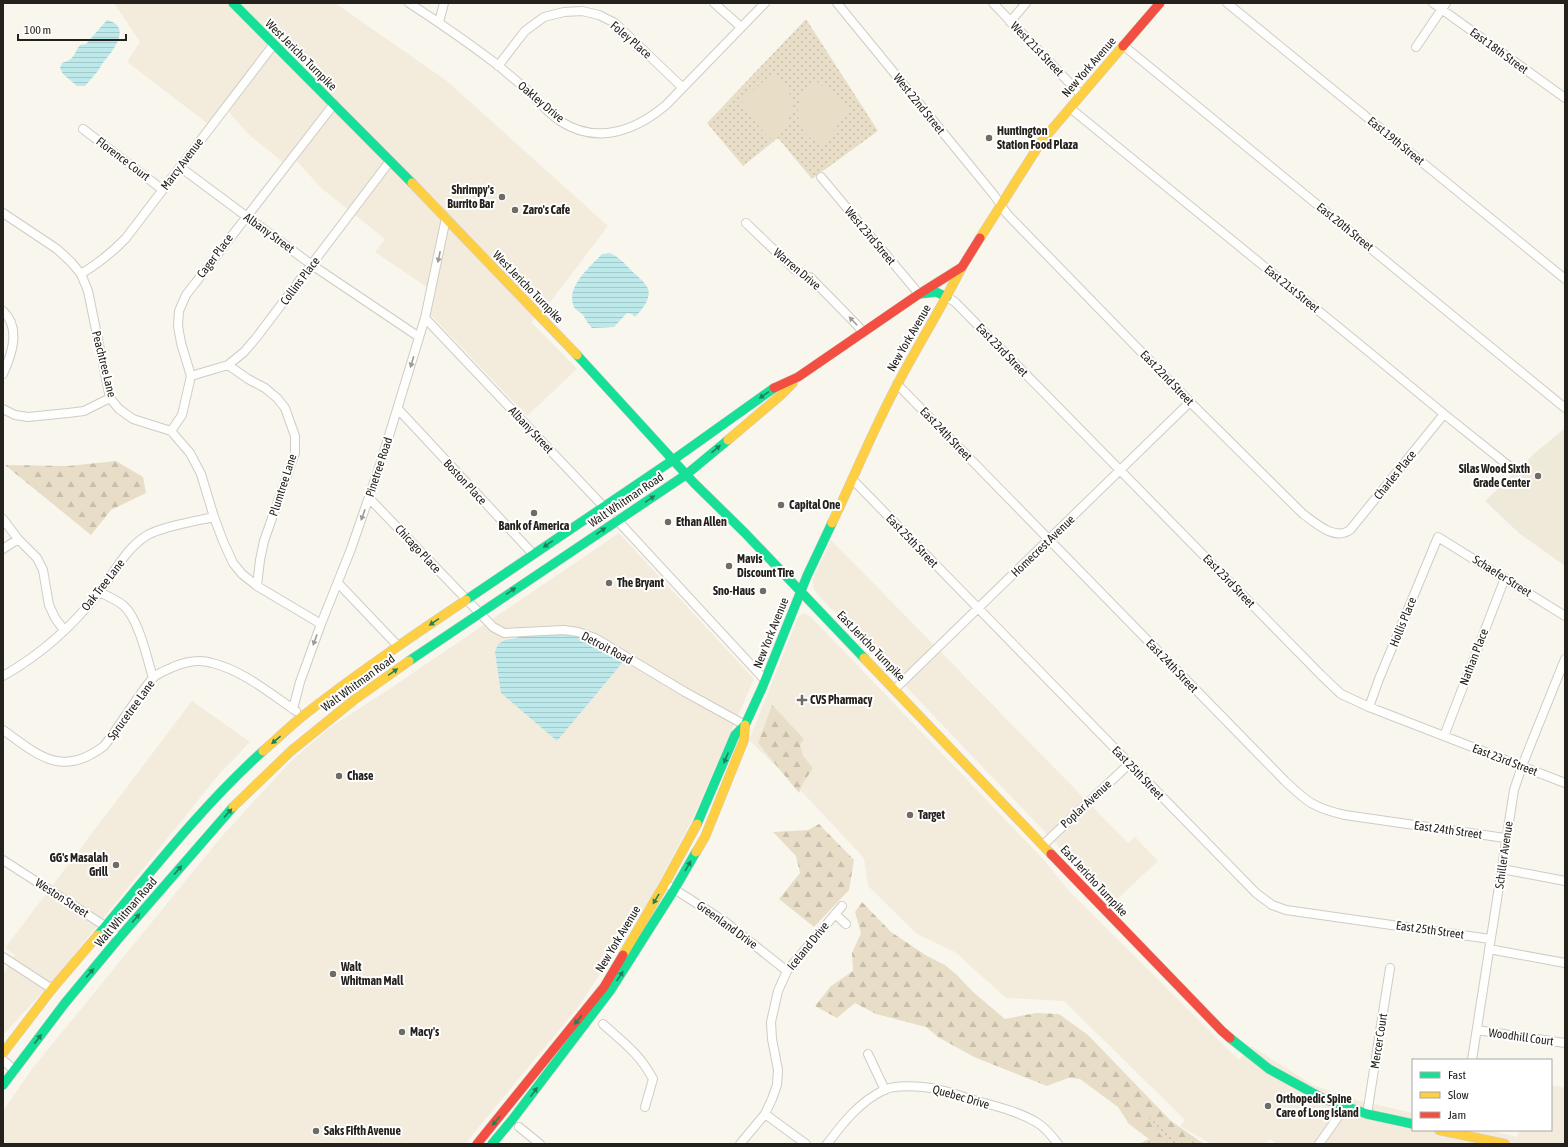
<svg xmlns="http://www.w3.org/2000/svg" width="1568" height="1147" viewBox="0 0 1568 1147" font-family="'Asap Condensed',sans-serif">
<defs>
<pattern id="forest-firs" width="22" height="20" patternUnits="userSpaceOnUse"><rect width="22" height="20" fill="#e8dec8"/><path d="M5 1l3.5 6h-7zM16 11l3.5 6h-7z" fill="#c7beab"/></pattern>
<pattern id="park-dots" width="8" height="8" patternUnits="userSpaceOnUse"><rect width="8" height="8" fill="#e8dec8"/><path d="M2 2h.1M6 6h.1" fill="none" stroke="#c7beab" stroke-width="1.8" stroke-linecap="round"/></pattern>
<pattern id="water-rules" width="6" height="5" patternUnits="userSpaceOnUse"><rect width="6" height="5" fill="#bee9eb"/><path d="M0 2.5h6" fill="none" stroke="#a3c8c9"/></pattern>
</defs>
<rect width="100%" height="100%" fill="#f9f6ee"/>
<path fill="#f3ecdd" d="M 114,3 L 335,3 L 447,81 L 608,226 L 545,309 L 531,322 L 577,369 L 527,416 L 425,309 L 428,288 L 375,252 L 385,239 L 321,188 L 296,160 L 290,168 L 248,134 L 222,104 L 207,123 L 127,62 L 140,42 Z
M 619,533 L 754,679 L 692,820 L 649,901 L 578,1007 L 465,1144 L 3,1144 L 3,1111 L 32,1069 L 223,835 L 290,762 L 329,728 L 391,688 Z
M 831,540 L 1128,843 L 1135,837 L 1158,861 L 1113,903 L 817,594 L 813,587 L 813,578 Z
M 803,613 L 811,617 L 1044,860 L 1068,890 L 1239,1060 L 1251,1046 L 1313,1085 L 1356,1100 L 1413,1113 L 1413,1130 L 1489,1130 L 1517,1137 L 1519,1130 L 1551,1130 L 1551,1085 L 1565,1088 L 1565,1144 L 1277,1144 L 1270,1139 L 1265,1144 L 1211,1144 L 1180,1126 L 1185,1120 L 1064,1001 L 1006,998 L 955,952 L 917,934 L 868,886 L 864,858 L 803,793 L 749,740 L 798,617 Z
M 192,701 L 250,742 L 220,773 L 52,982 L 3,1035 L 3,975 L 15,955 L 5,948 Z"/>
<path fill="#efe9da" d="M 1565,428 L 1565,566 L 1520,534 L 1485,501 L 1536,452 Z"/>
<path fill="url(#forest-firs)" d="M 116,461 L 143,477 L 146,493 L 111,510 L 91,535 L 5,465 L 68,466 Z
M 772,705 L 804,739 L 800,745 L 803,756 L 813,768 L 802,785 L 799,793 L 758,743 Z
M 819,824 L 854,860 L 849,890 L 814,927 L 779,899 L 800,873 L 796,856 L 773,832 L 808,830 Z
M 862,902 L 891,932 L 927,956 L 945,965 L 957,975 L 973,992 L 1005,1019 L 1036,1013 L 1059,1014 L 1088,1035 L 1171,1121 L 1204,1144 L 1139,1144 L 1149,1139 L 1129,1124 L 1118,1107 L 1080,1079 L 1068,1078 L 1047,1086 L 974,1057 L 938,1037 L 926,1027 L 876,1014 L 855,1003 L 837,1018 L 815,1006 L 831,986 L 853,971 L 852,953 L 861,933 L 855,912 Z"/>
<path fill="url(#park-dots)" d="M 806,19 L 878,131 L 812,179 L 778,138 L 743,166 L 707,123 Z
M 1143,1113 L 1184,1144 L 1168,1144 Z"/>
<path fill="#e8dec8" d="M 773,73 L 788,87 L 793,108 L 785,128 L 770,139 L 741,106 L 742,100 Z
M 815,80 L 848,106 L 849,111 L 822,146 L 806,135 L 797,115 L 801,94 Z"/>
<path fill="url(#water-rules)" d="M 107,20 C 134,27 111,53 102,64 C 100,67 99,70 97,72 C 93,77 89,81 85,86 L 77,86 L 63,74 L 60,68 L 62,63 C 75,59 73,55 80,45 L 86,44 Z
M 610,253 C 619,257 625,264 632,271 C 637,276 644,281 647,287 C 653,297 642,310 635,317 L 632,314 L 627,313 L 614,327 L 592,328 C 588,324 586,320 583,315 C 581,312 576,311 574,307 C 565,287 590,267 602,254 Z
M 539,633 C 552,633 565,632 577,635 C 594,640 609,652 623,662 L 557,741 L 501,693 L 495,652 L 498,644 L 505,640 Z"/>
<g fill="none" stroke-linecap="round" stroke-linejoin="round">
<defs>
<path id="street" d="M 409,3 C 440,23 470,44 499,66 C 508,74 518,82 527,90 C 538,101 547,112 560,121 C 597,145 635,131 666,105 L 765,3
M 714,3 L 741,27
M 837,3 L 994,195 L 1007,214 L 1190,402 L 1303,514 C 1316,523 1334,541 1350,530 L 1444,414
M 993,3 L 1081,95
M 1227,3 L 1565,279
M 1433,3 L 1565,98
M 439,22 L 444,3
M 1010,22 L 1026,3
M 1124,46 L 1565,408
M 1416,47 L 1446,3
M 498,66 L 525,31 L 544,17 L 564,12 L 582,11 L 599,15 L 615,23 L 682,87
M 1070,108 L 1369,352 L 1444,414 L 1514,470
M 83,129 L 163,190
M 180,167 L 312,265 L 419,337
M 821,177 L 919,294
M 3,213 L 57,249 L 71,262 L 81,274 L 88,291 L 110,398 L 119,409 L 133,419 L 171,431 L 190,453 L 201,474 L 214,517 L 223,541 L 233,563 L 242,574 L 257,586 L 321,624
M 746,223 L 794,269 L 811,278 L 858,326 L 863,333
M 81,274 C 97,264 112,253 126,238 L 274,44
M 947,297 L 955,302 L 1321,675 L 1341,694 L 1369,707 L 1565,783
M 3,311 C 21,328 12,354 3,374
M 425,318 L 603,506
M 228,365 L 248,379 L 265,388 L 277,398 L 285,408 L 295,436 L 295,453 L 264,541 L 260,560 L 257,586
M 191,376 L 228,365 L 244,352 L 256,338 L 390,161
M 897,384 L 1285,781 C 1307,802 1314,808 1345,815 L 1505,838
M 3,409 L 15,415 L 28,417 L 68,413 L 84,411 L 110,398
M 398,409 L 533,554
M 171,431 L 182,415 L 191,376 L 181,343 L 178,326 L 179,311 L 186,295 L 334,104
M 853,480 L 1256,893 L 1272,905 L 1286,910 L 1490,939
M 369,498 L 493,627 L 504,633 L 564,630 L 578,632 L 595,638 L 685,692 L 745,725
M 3,519 L 18,539 L 37,558 L 43,570 L 49,605 L 55,618 L 64,630
M 617,520 L 765,680
M 3,549 L 18,539
M 338,583 L 398,646
M 99,592 C 108,596 117,600 124,606 C 139,620 147,658 153,678
M 3,676 C 40,655 73,626 99,592 C 114,574 125,549 146,536 C 160,527 196,521 214,517
M 895,689 L 1190,402
M 1369,707 L 1379,679 L 1438,537 L 1565,616
M 293,709 L 300,682 L 321,624 L 351,549 L 380,465 L 425,318 L 446,218
M 3,730 C 39,756 62,778 104,746 C 121,725 135,699 152,679 C 157,673 167,670 173,667 C 185,662 200,659 212,663 C 242,670 271,694 296,711
M 1444,736 L 1505,578
M 1043,845 L 1129,764
M 3,860 L 105,926 L 119,938
M 1502,869 L 1565,881
M 671,887 L 724,921 L 787,971
M 835,914 L 846,924
M 1489,949 L 1565,963
M 3,957 L 52,989
M 603,1024 C 624,1043 639,1053 653,1079 L 645,1107
M 1477,1030 L 1565,1043
M 868,1054 L 885,1090
M 3,1060 L 14,1070
M 1472,1060 L 1514,790 L 1522,766 L 1565,659
M 765,1114 L 806,1144
M 1367,1114 L 1390,968
M 519,1127 L 540,1144
M 740,1144 L 765,1114 L 772,1099 L 777,1085 L 778,1070 L 772,1039 L 771,1022 L 778,991 L 787,971 L 842,906
M 827,1144 C 843,1123 859,1102 884,1090 C 895,1085 912,1086 923,1087 C 940,1088 955,1094 970,1099 C 991,1105 1018,1111 1036,1122 C 1045,1127 1052,1136 1058,1144
M 1319,1144 L 1345,1107"/>
<path id="fast" d="M 233,3 L 412,183
M 919,294 L 936,292 L 947,297
M 577,355 L 694,483 L 745,533 L 864,658
M 466,600 L 673,460 L 774,388
M 409,661 L 687,474 L 728,440
M 697,824 L 735,735 L 745,725 L 762,688 L 807,576 L 832,523
M 98,935 C 151,872 202,806 263,751
M 1230,1038 L 1269,1069 L 1322,1098 L 1367,1114 L 1413,1124
M 3,1085 L 65,1003 L 119,938 L 233,807
M 492,1144 L 512,1120 L 610,991 L 674,890 L 696,852"/>
<path id="slow" d="M 412,183 L 577,355
M 980,238 L 1041,142 L 1123,46
M 728,440 L 781,395 L 793,383
M 832,523 C 854,477 873,430 897,385 C 918,345 942,307 962,267
M 864,658 L 1051,854
M 263,751 C 277,739 290,726 304,715 C 356,674 411,637 466,600
M 233,807 L 291,751 L 354,700 L 409,661
M 696,852 L 705,837 L 744,740 L 745,725
M 623,955 L 665,883 L 697,824
M 3,1053 L 52,989 L 98,935
M 1439,1130 L 1505,1144"/>
<path id="jam" d="M 1123,46 L 1160,3
M 774,388 L 798,377 L 919,294 L 962,267 L 980,238
M 1051,854 L 1222,1031 L 1230,1038
M 477,1144 L 604,987 L 623,955"/>
</defs>
<use href="#street" stroke="#cfccc6" stroke-width="10"/>
<use href="#fast" stroke="#cfccc6" stroke-width="10"/>
<use href="#slow" stroke="#cfccc6" stroke-width="10"/>
<use href="#jam" stroke="#cfccc6" stroke-width="10"/>
<use href="#street" stroke="#fefefc" stroke-width="8"/>
<use href="#fast" stroke="#16e098" stroke-width="9"/>
<use href="#slow" stroke="#ffcf43" stroke-width="9"/>
<use href="#jam" stroke="#f24e42" stroke-width="9"/>
</g>
<defs><path id="oneway-solid" d="M-6-.8H1V-3.2L6.5 0L1 3.2V.8H-6Z"/></defs>
<g fill="#9c9b98">
<use href="#oneway-solid" transform="translate(439 257) rotate(102)"/>
<use href="#oneway-solid" transform="translate(853 321) rotate(-134)"/>
<use href="#oneway-solid" transform="translate(412 362) rotate(107)"/>
<use href="#oneway-solid" transform="translate(363 515) rotate(110)"/>
<use href="#oneway-solid" transform="translate(315 640) rotate(110)"/>
</g>
<g fill="#1e815a">
<use href="#oneway-solid" transform="translate(764 395) rotate(145)"/>
<use href="#oneway-solid" transform="translate(716 449) rotate(-40)"/>
<use href="#oneway-solid" transform="translate(650 499) rotate(-34)"/>
<use href="#oneway-solid" transform="translate(601 531) rotate(-34)"/>
<use href="#oneway-solid" transform="translate(548 544) rotate(145)"/>
<use href="#oneway-solid" transform="translate(511 591) rotate(-34)"/>
<use href="#oneway-solid" transform="translate(434 622) rotate(146)"/>
<use href="#oneway-solid" transform="translate(393 672) rotate(-35)"/>
<use href="#oneway-solid" transform="translate(276 740) rotate(140)"/>
<use href="#oneway-solid" transform="translate(726 758) rotate(113)"/>
<use href="#oneway-solid" transform="translate(228 813) rotate(-48)"/>
<use href="#oneway-solid" transform="translate(688 866) rotate(-60)"/>
<use href="#oneway-solid" transform="translate(178 870) rotate(-49)"/>
<use href="#oneway-solid" transform="translate(656 899) rotate(121)"/>
<use href="#oneway-solid" transform="translate(136 918) rotate(-49)"/>
<use href="#oneway-solid" transform="translate(90 973) rotate(-50)"/>
<use href="#oneway-solid" transform="translate(620 976) rotate(-57)"/>
<use href="#oneway-solid" transform="translate(578 1020) rotate(129)"/>
<use href="#oneway-solid" transform="translate(38 1039) rotate(-53)"/>
<use href="#oneway-solid" transform="translate(534 1092) rotate(-53)"/>
<use href="#oneway-solid" transform="translate(496 1121) rotate(131)"/>
</g>
<g fill="#6f6c66" stroke="#fff" stroke-width="1.5">
<circle cx="989" cy="138" r="4"/>
<circle cx="502" cy="197" r="4"/>
<circle cx="515" cy="210" r="4"/>
<circle cx="1538" cy="476" r="4"/>
<circle cx="781" cy="505" r="4"/>
<circle cx="534" cy="513" r="4"/>
<circle cx="668" cy="522" r="4"/>
<circle cx="729" cy="566" r="4"/>
<circle cx="609" cy="583" r="4"/>
<circle cx="763" cy="591" r="4"/>
<path d="M800 694h4v4h4v4h-4v4h-4v-4h-4v-4h4z"/>
<circle cx="339" cy="776" r="4"/>
<circle cx="910" cy="815" r="4"/>
<circle cx="116" cy="865" r="4"/>
<circle cx="333" cy="974" r="4"/>
<circle cx="402" cy="1032" r="4"/>
<circle cx="1268" cy="1106" r="4"/>
<circle cx="316" cy="1131" r="4"/>
</g>
<g text-anchor="middle" stroke-width="4" stroke-linejoin="round" paint-order="stroke">
<g font-size="12" fill="#25221d" stroke="#fff">
<text transform="translate(631 40) rotate(41)" y="4">Foley Place</text>
<text transform="translate(1037 49) rotate(46)" y="4">West 21st Street</text>
<text transform="translate(1499 51) rotate(36)" y="4">East 18th Street</text>
<text transform="translate(301 55) rotate(45)" y="4">West Jericho Turnpike</text>
<text transform="translate(1089 67) rotate(-49)" y="4">New York Avenue</text>
<text transform="translate(541 102) rotate(40)" y="4">Oakley Drive</text>
<text transform="translate(919 104) rotate(51)" y="4">West 22nd Street</text>
<text transform="translate(1396 141) rotate(39)" y="4">East 19th Street</text>
<text transform="translate(123 159) rotate(37)" y="4">Florence Court</text>
<text transform="translate(182 164) rotate(-53)" y="4">Marcy Avenue</text>
<text transform="translate(1345 227) rotate(39)" y="4">East 20th Street</text>
<text transform="translate(269 233) rotate(36)" y="4">Albany Street</text>
<text transform="translate(870 236) rotate(50)" y="4">West 23rd Street</text>
<text transform="translate(215 256) rotate(-53)" y="4">Cager Place</text>
<text transform="translate(797 269) rotate(40)" y="4">Warren Drive</text>
<text transform="translate(300 281) rotate(-53)" y="4">Collins Place</text>
<text transform="translate(528 287) rotate(46)" y="4">West Jericho Turnpike</text>
<text transform="translate(1292 289) rotate(39)" y="4">East 21st Street</text>
<text transform="translate(909 338) rotate(-60)" y="4">New York Avenue</text>
<text transform="translate(1002 350) rotate(46)" y="4">East 23rd Street</text>
<text transform="translate(104 364) rotate(76)" y="4">Peachtree Lane</text>
<text transform="translate(1167 378) rotate(46)" y="4">East 22nd Street</text>
<text transform="translate(531 430) rotate(47)" y="4">Albany Street</text>
<text transform="translate(946 434) rotate(46)" y="4">East 24th Street</text>
<text transform="translate(379 467) rotate(-72)" y="4">Pinetree Road</text>
<text transform="translate(1395 475) rotate(-51)" y="4">Charles Place</text>
<text transform="translate(465 482) rotate(47)" y="4">Boston Place</text>
<text transform="translate(283 485) rotate(-72)" y="4">Plumtree Lane</text>
<text transform="translate(626 500) rotate(-34)" y="4">Walt Whitman Road</text>
<text transform="translate(912 541) rotate(46)" y="4">East 25th Street</text>
<text transform="translate(1043 546) rotate(-44)" y="4">Homecrest Avenue</text>
<text transform="translate(418 549) rotate(47)" y="4">Chicago Place</text>
<text transform="translate(1502 576) rotate(32)" y="4">Schaefer Street</text>
<text transform="translate(1229 581) rotate(46)" y="4">East 23rd Street</text>
<text transform="translate(103 585) rotate(-52)" y="4">Oak Tree Lane</text>
<text transform="translate(1403 622) rotate(-68)" y="4">Hollis Place</text>
<text transform="translate(771 633) rotate(-68)" y="4">New York Avenue</text>
<text transform="translate(871 646) rotate(46)" y="4">East Jericho Turnpike</text>
<text transform="translate(607 648) rotate(28)" y="4">Detroit Road</text>
<text transform="translate(1474 657) rotate(-69)" y="4">Nathan Place</text>
<text transform="translate(1172 666) rotate(46)" y="4">East 24th Street</text>
<text transform="translate(358 683) rotate(-36)" y="4">Walt Whitman Road</text>
<text transform="translate(131 710) rotate(-54)" y="4">Sprucetree Lane</text>
<text transform="translate(1505 760) rotate(21)" y="4">East 23rd Street</text>
<text transform="translate(1138 773) rotate(46)" y="4">East 25th Street</text>
<text transform="translate(1086 804) rotate(-43)" y="4">Poplar Avenue</text>
<text transform="translate(1448 830) rotate(8)" y="4">East 24th Street</text>
<text transform="translate(1504 855) rotate(-82)" y="4">Schiller Avenue</text>
<text transform="translate(1094 881) rotate(47)" y="4">East Jericho Turnpike</text>
<text transform="translate(62 898) rotate(33)" y="4">Weston Street</text>
<text transform="translate(126 912) rotate(-49)" y="4">Walt Whitman Road</text>
<text transform="translate(727 925) rotate(36)" y="4">Greenland Drive</text>
<text transform="translate(1430 930) rotate(8)" y="4">East 25th Street</text>
<text transform="translate(618 939) rotate(-59)" y="4">New York Avenue</text>
<text transform="translate(808 946) rotate(-51)" y="4">Iceland Drive</text>
<text transform="translate(1521 1037) rotate(8)" y="4">Woodhill Court</text>
<text transform="translate(1379 1041) rotate(-81)" y="4">Mercer Court</text>
<text transform="translate(961 1097) rotate(16)" y="4">Quebec Drive</text>
</g>
<g font-size="12" font-weight="bold" fill="#25221d" stroke="#fff" text-anchor="start">
<text x="997" y="135">Huntington<tspan x="997" dy="14">Station Food Plaza</tspan></text>
<text x="494" y="194" text-anchor="end">Shrimpy's<tspan x="494" dy="14">Burrito Bar</tspan></text>
<text x="523" y="214">Zaro's Cafe</text>
<text x="1530" y="473" text-anchor="end">Silas Wood Sixth<tspan x="1530" dy="14">Grade Center</tspan></text>
<text x="789" y="509">Capital One</text>
<text x="676" y="526">Ethan Allen</text>
<text x="534" y="530" text-anchor="middle">Bank of America</text>
<text x="737" y="563">Mavis<tspan x="737" dy="14">Discount Tire</tspan></text>
<text x="617" y="587">The Bryant</text>
<text x="755" y="595" text-anchor="end">Sno-Haus</text>
<text x="810" y="704">CVS Pharmacy</text>
<text x="347" y="780">Chase</text>
<text x="918" y="819">Target</text>
<text x="108" y="862" text-anchor="end">GG's Masalah<tspan x="108" dy="14">Grill</tspan></text>
<text x="341" y="971">Walt<tspan x="341" dy="14">Whitman Mall</tspan></text>
<text x="410" y="1036">Macy's</text>
<text x="1276" y="1103">Orthopedic Spine<tspan x="1276" dy="14">Care of Long Island</tspan></text>
<text x="324" y="1135">Saks Fifth Avenue</text>
</g>
</g>
<rect width="1568" height="1147" fill="none" stroke="#25221d" stroke-width="8"/>
<rect x="1412" y="1059" width="140" height="72" fill="#ffffff" stroke="#a8a7a5"/>
<rect x="1420" y="1072" width="20" height="6" fill="#16e098" stroke="#a8a7a5"/>
<text x="1448" y="1079" font-size="12" fill="#25221d">Fast</text>
<rect x="1420" y="1092" width="20" height="6" fill="#ffcf43" stroke="#a8a7a5"/>
<text x="1448" y="1099" font-size="12" fill="#25221d">Slow</text>
<rect x="1420" y="1112" width="20" height="6" fill="#f24e42" stroke="#a8a7a5"/>
<text x="1448" y="1119" font-size="12" fill="#25221d">Jam</text>
<path d="M18 34v6h108v-6" fill="none" stroke="#25221d" stroke-width="2"/>
<text x="24" y="34" font-size="12" fill="#25221d" stroke="#ffffff" stroke-width="3" paint-order="stroke">100 m</text>
</svg>
